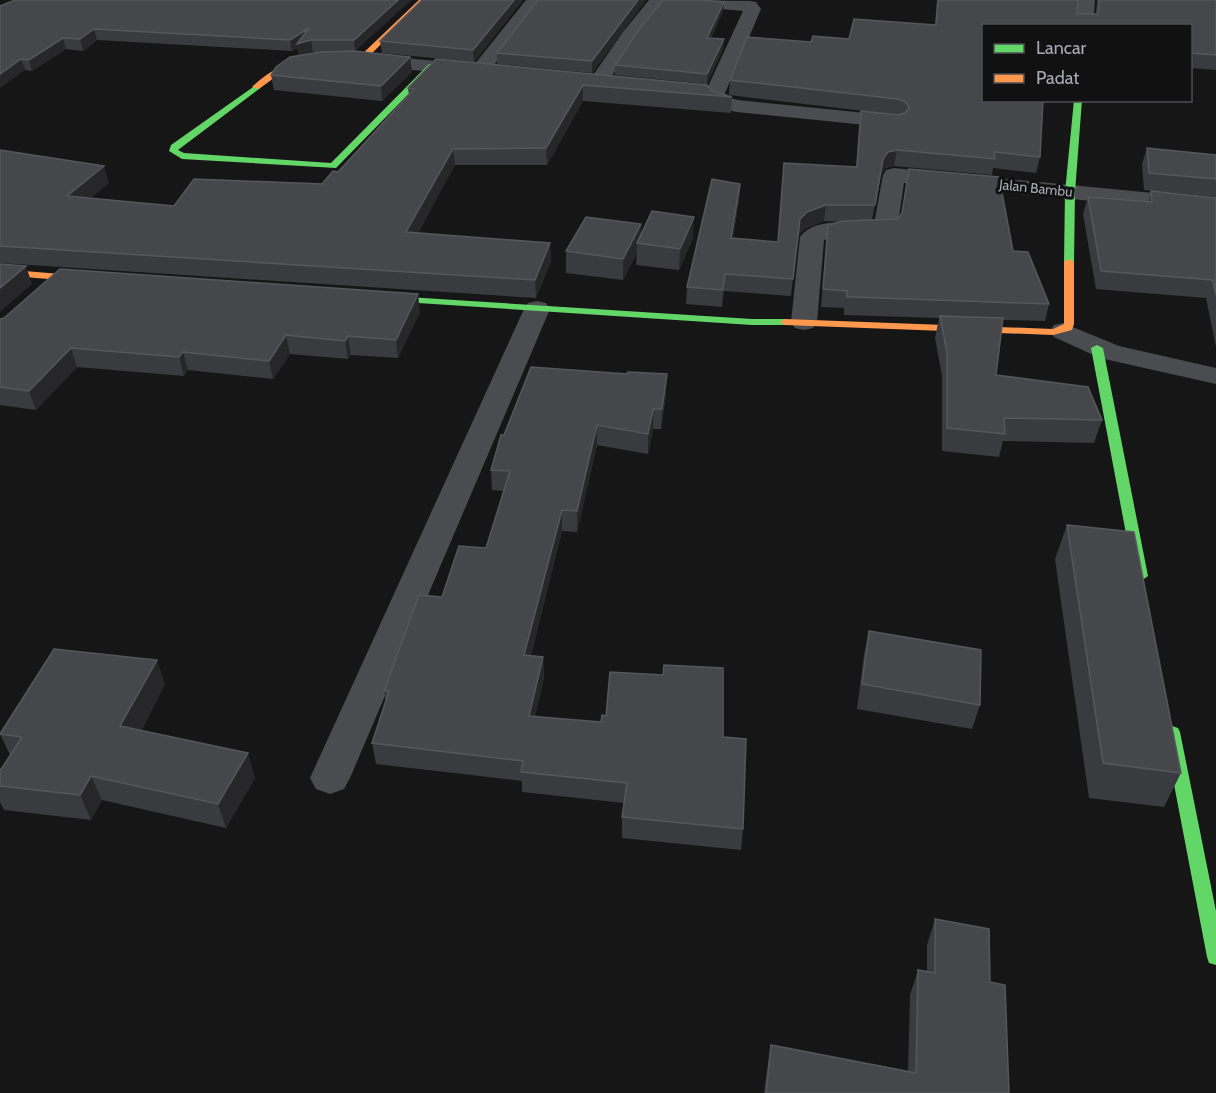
<svg xmlns="http://www.w3.org/2000/svg" width="1216" height="1093" viewBox="0 0 1216 1093" font-family="Cabin,sans-serif">
<rect width="100%" height="100%" fill="#161617"/>
<g fill="none" stroke-linecap="round" stroke-linejoin="round">
<path fill="#4b4c4f" fill-rule="evenodd" d="M 526,0 L 544,0 L 487,74 L 480,76 L 367,66 L 360,64 L 358,60 L 360,56 L 367,54 L 474,65 Z
M 649,0 L 667,0 L 636,39 L 606,85 L 592,85 L 589,81 L 623,32 Z
M 671,0 L 750,1 L 756,2 L 761,9 L 725,93 L 727,97 L 738,100 L 895,116 L 902,118 L 905,122 L 902,126 L 895,128 L 736,112 L 712,105 L 705,93 L 743,11 L 680,5 L 674,4 Z
M 1077,0 L 1095,0 L 1093,26 L 1075,26 Z
M 894,168 L 1216,199 L 1216,213 L 904,183 L 897,230 L 893,235 C 871,240 844,231 824,240 L 817,322 L 813,328 L 804,330 L 795,328 L 791,322 L 800,237 C 815,216 852,224 874,224 L 883,175 L 886,170 Z
M 537,301 L 546,303 L 550,309 L 350,778 L 344,789 L 330,794 L 316,789 L 310,778 L 524,309 L 528,303 Z
M 1063,323 L 1119,346 L 1216,368 L 1216,384 L 1100,358 L 1054,337 L 1050,331 L 1054,325 Z"/>
<path fill="#63d668" fill-rule="evenodd" d="M 429,64 L 436,66 L 336,168 L 182,159 L 169,151 L 171,145 L 256,85 L 260,87 L 259,89 L 178,150 L 184,153 L 331,163 Z
M 1074,100 L 1082,100 L 1075,192 L 1074,262 L 1069,265 L 1064,262 L 1065,192 Z
M 376,295 L 752,319 L 785,319 L 790,322 L 785,325 L 752,325 L 372,300 L 372,296 Z
M 1097,345 L 1103,348 L 1148,576 L 1141,581 L 1134,576 L 1091,348 Z
M 1172,726 L 1178,728 L 1180,732 L 1216,911 L 1216,965 L 1209,963 L 1207,957 L 1164,732 L 1166,728 Z"/>
<path fill="#ff974d" fill-rule="evenodd" d="M 419,0 L 426,0 L 364,61 L 323,61 L 298,64 L 282,72 L 259,89 L 252,87 C 282,57 319,55 359,57 Z
M 1069,259 L 1074,262 L 1074,324 L 1072,330 L 1053,335 L 785,325 L 780,322 L 785,319 L 1053,329 L 1064,324 L 1064,262 Z
M 0,269 L 97,277 L 102,280 L 97,283 L 0,275 Z"/>
</g>
<path fill="#3a3b3e" d="M 411,0 L 355,51 L 313,52 L 299,55 L 297,48 L 292,51 L 97,40 L 83,51 L 66,49 L 32,71 L 25,70 L 0,6 Z
M 422,0 L 523,0 L 474,62 L 382,53 L 380,41 Z
M 646,0 L 592,73 L 497,64 L 497,53 Z
M 937,0 L 1078,0 L 1077,14 L 1096,14 L 1097,0 L 1216,0 L 1216,70 L 1191,68 L 1191,26 L 984,26 L 1040,157 L 1036,173 L 993,168 L 992,175 L 894,166 L 885,168 L 881,175 L 872,220 L 1013,251 L 1049,304 L 1045,321 L 1003,320 L 996,375 L 1102,420 L 1094,443 L 1003,441 L 999,457 L 942,451 L 942,376 L 935,338 L 939,318 L 844,315 L 844,308 L 821,307 L 828,225 L 842,222 L 824,221 L 806,228 L 798,235 L 791,296 L 724,291 L 722,307 L 686,304 L 687,287 L 740,184 L 739,200 L 733,238 L 777,242 L 856,167 L 859,127 L 861,111 L 898,115 L 729,95 L 730,80 L 811,42 L 849,39 L 935,24 Z
M 723,11 L 711,38 L 723,49 L 707,84 L 615,75 L 615,65 Z
M 410,57 L 412,72 L 382,101 L 274,90 L 271,75 Z
M 436,59 L 712,91 L 732,97 L 731,113 L 583,101 L 547,165 L 455,165 L 418,233 L 550,243 L 551,261 L 536,298 L 0,263 L 0,150 L 109,183 L 90,198 L 174,206 L 322,184 L 338,172 L 409,95 L 408,88 Z
M 1147,148 L 1216,155 L 1216,197 L 1144,190 L 1142,164 Z
M 1151,191 L 1216,198 L 1216,347 L 1206,298 L 1096,289 L 1083,214 L 1088,197 L 1148,202 Z
M 641,224 L 641,235 L 693,238 L 679,270 L 636,265 L 637,253 L 623,280 L 566,273 L 566,251 Z
M 420,312 L 398,358 L 351,355 L 348,359 L 290,354 L 273,379 L 188,370 L 184,376 L 77,367 L 36,410 L 0,405 L 0,319 Z
M 666,394 L 661,429 L 653,429 L 648,454 L 597,445 L 577,532 L 562,531 L 531,655 L 543,657 L 544,677 L 535,716 L 723,737 L 743,829 L 741,850 L 622,838 L 622,817 L 624,803 L 522,792 L 522,781 L 376,764 L 372,743 L 386,702 L 384,691 L 442,597 L 486,548 L 504,491 L 492,490 L 491,470 L 504,435 Z
M 1067,525 L 1181,773 L 1164,807 L 1089,798 L 1055,559 Z
M 869,631 L 980,705 L 972,729 L 857,709 L 864,655 Z
M 165,684 L 141,731 L 255,778 L 226,828 L 102,800 L 91,820 L 4,810 L 0,802 L 0,771 L 10,755 L 0,734 Z
M 935,919 L 990,982 L 1009,1093 L 764,1093 L 767,1070 L 771,1045 L 908,1071 L 910,995 L 918,970 L 927,971 L 927,945 Z"/>
<path fill="#272729" d="M 398,0 L 411,0 L 355,51 L 354,40 Z
M 514,0 L 523,0 L 474,62 L 473,50 Z
M 638,0 L 646,0 L 592,73 L 592,61 Z
M 724,2 L 723,11 L 706,47 L 707,38 Z
M 309,28 L 313,52 L 299,55 L 297,48 L 292,51 L 290,40 Z
M 94,29 L 97,40 L 83,51 L 80,39 Z
M 63,38 L 66,49 L 32,71 L 29,60 Z
M 724,39 L 723,49 L 707,84 L 707,74 Z
M 410,57 L 412,72 L 382,101 L 381,86 Z
M 21,59 L 25,70 L 0,88 L 0,74 Z
M 583,85 L 583,101 L 547,165 L 546,148 Z
M 453,149 L 455,165 L 409,250 L 406,232 Z
M 897,150 L 894,166 L 885,168 L 881,175 L 872,222 L 883,159 L 888,152 Z
M 104,166 L 109,183 L 72,213 L 67,196 Z
M 740,184 L 739,200 L 730,255 L 731,238 Z
M 826,205 L 824,221 L 806,228 L 798,235 L 791,296 L 800,219 L 807,212 Z
M 694,217 L 693,238 L 679,270 L 680,249 Z
M 641,224 L 641,244 L 637,243 L 637,253 L 623,280 L 623,259 Z
M 550,243 L 551,261 L 536,298 L 535,280 Z
M 26,266 L 32,284 L 0,312 L 0,288 Z
M 725,274 L 724,291 L 722,307 L 723,290 Z
M 418,294 L 420,312 L 398,358 L 396,340 Z
M 286,335 L 290,354 L 273,379 L 269,361 Z
M 348,336 L 351,355 L 348,359 L 345,341 Z
M 71,348 L 77,367 L 36,410 L 29,391 Z
M 183,352 L 188,370 L 184,376 L 179,357 Z
M 667,374 L 666,394 L 661,429 L 662,409 Z
M 653,409 L 653,429 L 648,454 L 648,434 Z
M 597,425 L 597,445 L 577,532 L 577,511 Z
M 562,510 L 562,531 L 526,676 L 524,655 Z
M 543,657 L 544,677 L 530,737 L 529,716 Z
M 157,660 L 165,684 L 130,751 L 120,726 Z
M 248,753 L 255,778 L 226,828 L 218,804 Z
M 91,776 L 102,800 L 91,820 L 80,795 Z"/>
<path fill="#46474b" stroke="#56575c" stroke-width="1.5" d="M 15,0 L 398,0 L 354,40 L 311,40 L 297,44 L 309,28 L 290,40 L 94,29 L 80,39 L 63,38 L 29,60 L 21,59 L 0,74 L 0,6 Z
M 422,0 L 514,0 L 473,50 L 380,41 Z
M 538,0 L 638,0 L 592,61 L 497,53 Z
M 663,0 L 701,0 L 724,2 L 707,38 L 724,39 L 707,74 L 615,65 L 638,31 Z
M 938,0 L 1078,0 L 1077,14 L 1098,14 L 1099,0 L 1216,0 L 1216,55 L 1191,53 L 1191,26 L 984,26 L 984,100 L 1043,100 L 1040,157 L 994,152 L 995,159 L 897,150 L 888,152 L 883,159 L 875,205 L 826,205 L 807,212 L 800,219 L 793,279 L 725,274 L 723,290 L 687,287 L 712,179 L 740,184 L 731,238 L 778,242 L 784,163 L 857,167 L 861,111 L 898,115 L 905,113 L 909,108 L 906,102 L 898,99 L 730,80 L 747,37 L 811,42 L 813,36 L 849,39 L 854,19 L 936,25 Z
M 354,51 L 410,57 L 381,86 L 271,75 L 276,67 L 290,57 L 321,52 Z
M 436,59 L 707,85 L 712,91 L 732,97 L 583,85 L 546,148 L 453,149 L 406,232 L 550,243 L 535,280 L 0,246 L 0,150 L 104,166 L 67,196 L 174,206 L 194,179 L 322,184 L 333,171 L 338,172 L 414,89 L 408,88 Z
M 1147,148 L 1216,155 L 1216,179 L 1149,173 Z
M 909,169 L 999,177 L 1013,251 L 1028,252 L 1049,304 L 853,297 L 847,297 L 847,291 L 823,289 L 828,225 L 843,221 L 898,219 L 902,213 Z
M 1151,191 L 1216,198 L 1216,295 L 1213,280 L 1101,271 L 1088,197 L 1152,202 Z
M 652,211 L 694,217 L 680,249 L 637,243 Z
M 586,217 L 641,224 L 623,259 L 566,251 Z
M 0,264 L 26,266 L 0,288 Z
M 60,269 L 418,294 L 396,340 L 348,336 L 345,341 L 286,335 L 269,361 L 183,352 L 179,357 L 71,348 L 29,391 L 0,387 L 0,319 L 4,318 Z
M 940,316 L 1003,318 L 996,375 L 1088,387 L 1102,420 L 1004,418 L 1005,434 L 947,428 L 947,353 Z
M 531,367 L 627,374 L 628,372 L 667,374 L 662,409 L 653,409 L 648,434 L 597,425 L 577,511 L 562,510 L 524,655 L 543,657 L 529,716 L 601,722 L 602,715 L 606,716 L 610,672 L 663,675 L 664,665 L 723,668 L 723,737 L 746,739 L 743,829 L 622,817 L 627,783 L 521,772 L 523,761 L 372,743 L 389,691 L 384,691 L 419,595 L 442,597 L 459,546 L 486,548 L 510,471 L 491,470 L 501,435 L 504,435 Z
M 1067,525 L 1134,532 L 1181,773 L 1103,763 Z
M 869,631 L 981,650 L 980,705 L 862,684 Z
M 54,649 L 157,660 L 120,726 L 248,753 L 218,804 L 91,776 L 80,795 L 0,786 L 0,771 L 22,737 L 0,734 Z
M 935,919 L 989,929 L 990,982 L 1005,985 L 1009,1093 L 766,1093 L 771,1045 L 916,1073 L 918,970 L 935,973 Z"/>
<g text-anchor="middle" stroke-width="6" stroke-linejoin="round" paint-order="stroke">
<g font-size="14" fill="#a9aab6" stroke="#111112">
<text transform="translate(1036 188) rotate(6)" y="5">Jalan Bambu</text>
</g>
</g>
<rect x="982" y="24" width="210" height="78" fill="#111112" stroke="#4e4e54" stroke-width="1.5"/>
<rect x="994" y="44" width="30" height="9" fill="#63d668" stroke="#4e4e54" stroke-width="1.5"/>
<text x="1036" y="54" font-size="18" fill="#a9aab6">Lancar</text>
<rect x="994" y="74" width="30" height="9" fill="#ff974d" stroke="#4e4e54" stroke-width="1.5"/>
<text x="1036" y="84" font-size="18" fill="#a9aab6">Padat</text>
</svg>
